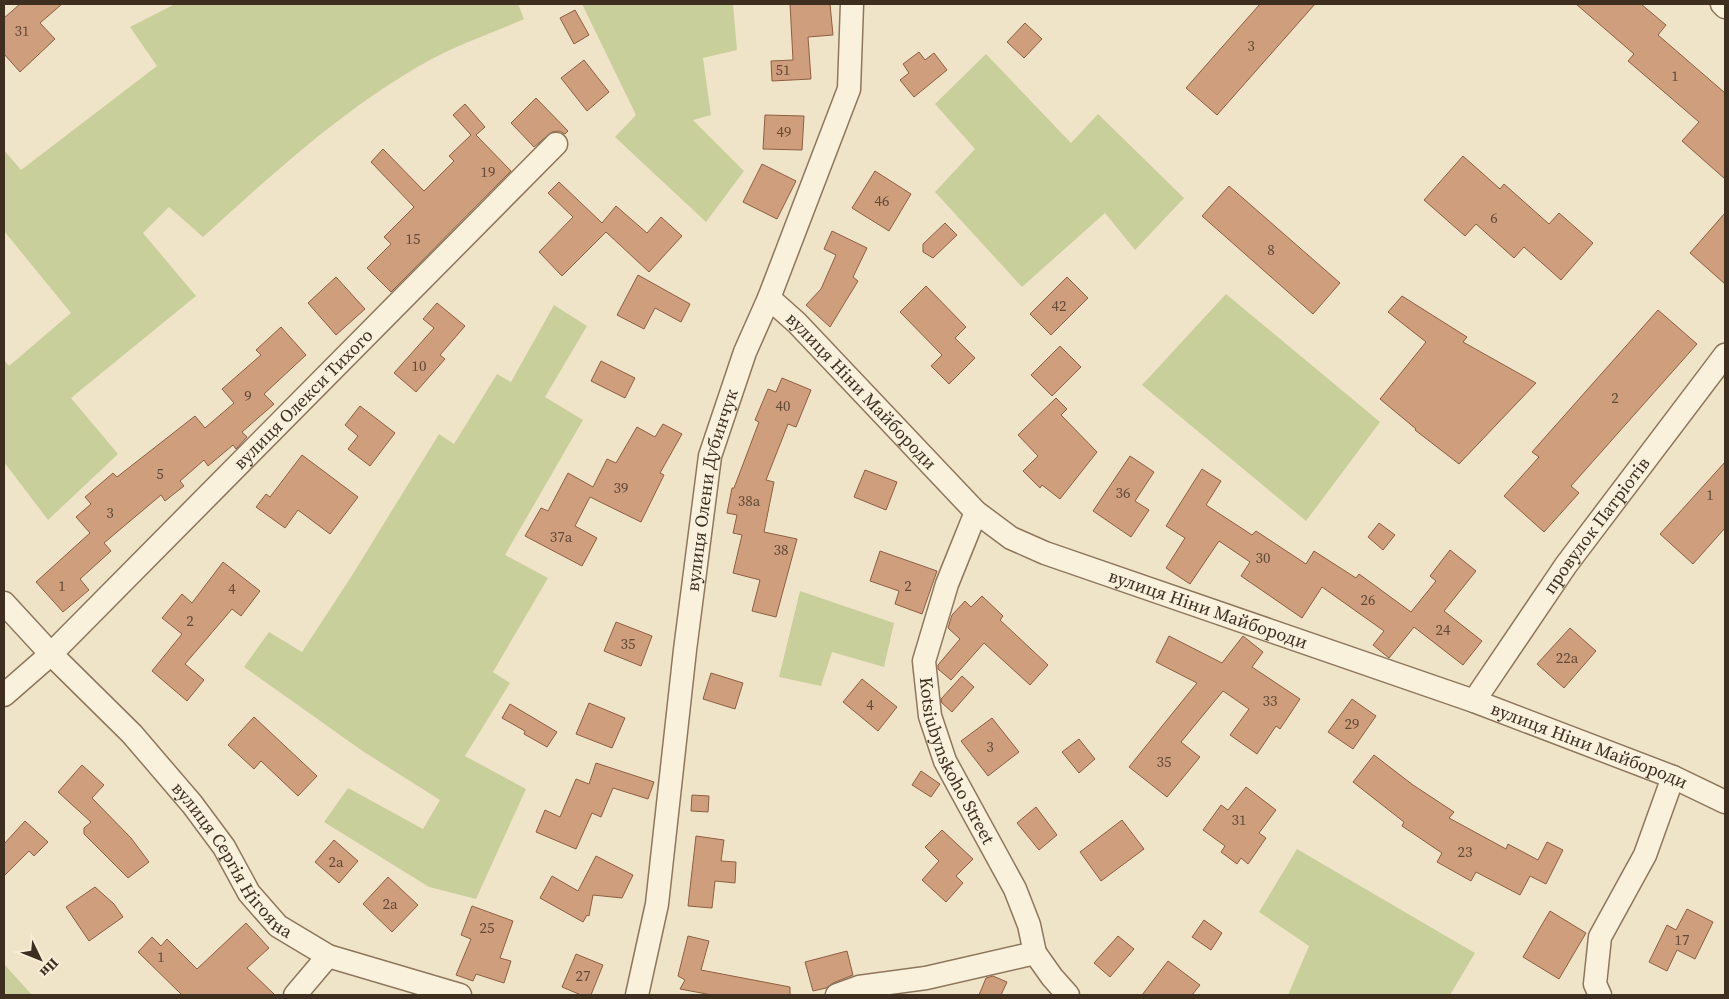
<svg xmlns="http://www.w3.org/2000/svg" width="1729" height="999" viewBox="0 0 1729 999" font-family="'Source Serif 4',serif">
<rect width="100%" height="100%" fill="#f0e4c8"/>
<path fill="#c9cf9b" d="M 175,4 L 518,4 L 524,19 C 493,33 460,44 430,60 C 345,107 275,172 203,237 L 169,207 L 143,233 L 196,296 L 71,398 L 118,454 L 48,520 L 4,462 L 4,360 L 9,366 L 71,313 L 4,231 L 4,150 L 21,170 L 157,66 L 130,27 Z
M 582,4 L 733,4 L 737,50 L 703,58 L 711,115 L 693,120 L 744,171 L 706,222 L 615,137 L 636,115 Z
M 986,54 L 1071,143 L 1098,114 L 1184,198 L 1135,250 L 1105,213 L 1022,287 L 935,192 L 975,149 L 935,104 Z
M 1226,294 L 1380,422 L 1306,521 L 1142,385 Z
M 554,305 L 587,326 L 545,397 L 583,420 L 505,555 L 548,578 L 493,672 L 510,683 L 465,756 L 526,789 L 476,899 L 429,887 L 324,822 L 348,788 L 423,829 L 440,800 L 364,752 L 244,667 L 269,632 L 302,652 L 351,577 L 439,434 L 454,444 L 497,374 L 511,382 Z
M 800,591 L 894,623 L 884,667 L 832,652 L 821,686 L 779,677 Z
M 1297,849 L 1475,953 L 1450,995 L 1288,995 L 1309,946 L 1259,912 Z
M 4,964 L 32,995 L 4,995 Z"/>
<path fill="#cf9f7d" stroke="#8d5f41" d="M 20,4 L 62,4 L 40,23 L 55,39 L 20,72 L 4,54 L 4,18 Z
M 790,4 L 830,4 L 833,35 L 808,37 L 811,79 L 772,81 L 771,61 L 793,60 Z
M 1260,4 L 1315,4 L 1217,115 L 1186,88 Z
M 1576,4 L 1641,4 L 1666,25 L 1658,35 L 1725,93 L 1725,179 L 1682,141 L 1699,122 L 1628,61 L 1634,54 Z
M 575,10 L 589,35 L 574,44 L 560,18 Z
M 1025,23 L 1042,39 L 1024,58 L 1007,42 Z
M 919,52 L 925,60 L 934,53 L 947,70 L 914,97 L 900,80 L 909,73 L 903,64 Z
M 584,60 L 609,92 L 587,111 L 561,78 Z
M 536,98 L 568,131 L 565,134 L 559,131 L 552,132 L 534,147 L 511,123 Z
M 465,104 L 485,127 L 476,135 L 511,171 L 391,292 L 367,268 L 391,244 L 384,237 L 414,207 L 371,162 L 383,149 L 424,191 L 454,161 L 449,156 L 471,135 L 453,115 Z
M 765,115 L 804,116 L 802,150 L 763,149 Z
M 1463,156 L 1500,189 L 1504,184 L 1549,224 L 1559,213 L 1593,243 L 1561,280 L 1524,247 L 1514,258 L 1476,224 L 1465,236 L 1424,200 Z
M 762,164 L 796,181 L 777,219 L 743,202 Z
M 875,171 L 911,194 L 889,231 L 852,208 Z
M 559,182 L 602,223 L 616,206 L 647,233 L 661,217 L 682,236 L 649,272 L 606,232 L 562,276 L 539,252 L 573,217 L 548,193 Z
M 1229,186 L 1340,283 L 1313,314 L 1202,216 Z
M 1725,213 L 1725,284 L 1690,253 Z
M 945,223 L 957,235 L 933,258 L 923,252 L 923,244 Z
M 832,231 L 867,248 L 853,277 L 858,281 L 830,327 L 806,305 L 821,289 L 836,255 L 824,249 Z
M 638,275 L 690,304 L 681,322 L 655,308 L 644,329 L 617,315 Z
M 336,277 L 365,309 L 336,335 L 308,303 Z
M 1067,277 L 1088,298 L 1051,335 L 1030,314 Z
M 926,286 L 966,327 L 955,338 L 975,358 L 949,384 L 931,366 L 942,355 L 900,312 Z
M 1402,296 L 1467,337 L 1463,342 L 1536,383 L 1459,464 L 1415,430 L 1416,429 L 1380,399 L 1426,342 L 1388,312 Z
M 437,303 L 465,326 L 440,355 L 445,359 L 416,392 L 394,373 L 434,328 L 423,319 Z
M 1658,310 L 1697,344 L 1571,486 L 1579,493 L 1544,532 L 1504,496 L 1539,457 L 1532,452 Z
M 281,327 L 306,355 L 264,394 L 274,404 L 242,432 L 247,437 L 236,449 L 233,445 L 208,466 L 204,460 L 180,481 L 184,486 L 165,501 L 161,495 L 104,543 L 111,551 L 80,579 L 89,590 L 63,612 L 36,582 L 90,533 L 76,517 L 91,504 L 85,497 L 113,473 L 117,477 L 195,416 L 205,428 L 234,403 L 222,389 L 261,355 L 256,350 Z
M 1060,346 L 1081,367 L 1052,396 L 1031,375 Z
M 601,361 L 635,378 L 625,398 L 591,381 Z
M 782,378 L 811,390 L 796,427 L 788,424 L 766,480 L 774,482 L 764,532 L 797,539 L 776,617 L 752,611 L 760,580 L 733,573 L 742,535 L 733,533 L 737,515 L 727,513 L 732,488 L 734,488 L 759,422 L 755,420 L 768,389 L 776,392 Z
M 1056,398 L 1067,409 L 1061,415 L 1097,452 L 1060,499 L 1042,485 L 1040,488 L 1023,471 L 1038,456 L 1018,435 Z
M 360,406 L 395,433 L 370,466 L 348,449 L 358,436 L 345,425 Z
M 663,424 L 682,434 L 660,473 L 664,475 L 641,522 L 590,497 L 575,526 L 597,538 L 582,566 L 525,536 L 541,508 L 548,511 L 568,473 L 593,487 L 607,459 L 616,463 L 637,427 L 655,437 Z
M 302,455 L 358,497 L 330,534 L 298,510 L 285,528 L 256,507 L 266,494 L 270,497 Z
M 1130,456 L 1154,472 L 1135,501 L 1149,510 L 1131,537 L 1093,511 Z
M 1725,462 L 1725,528 L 1693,564 L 1660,534 Z
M 1202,469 L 1221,481 L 1206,505 L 1252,535 L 1256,531 L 1306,564 L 1314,551 L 1356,578 L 1359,574 L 1411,612 L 1436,581 L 1430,576 L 1450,550 L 1476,571 L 1444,611 L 1482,641 L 1463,665 L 1414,627 L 1389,658 L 1373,645 L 1384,631 L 1322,587 L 1302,618 L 1241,576 L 1250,562 L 1219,541 L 1190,584 L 1166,568 L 1185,538 L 1166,526 Z
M 865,470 L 897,482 L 886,510 L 854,497 Z
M 1379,523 L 1395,535 L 1383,550 L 1368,537 Z
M 880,551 L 937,571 L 922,614 L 895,604 L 899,591 L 870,581 Z
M 223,562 L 260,591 L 241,616 L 232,609 L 185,664 L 204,680 L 187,701 L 152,671 L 182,634 L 162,618 L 182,594 L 192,603 Z
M 982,596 L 1003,616 L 1000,620 L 1048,665 L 1030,685 L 984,643 L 951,680 L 938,669 L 938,665 L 960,639 L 948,628 L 952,615 L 965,601 L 971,607 Z
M 616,622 L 652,636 L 641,666 L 604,651 Z
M 1570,628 L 1596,651 L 1564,688 L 1537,664 Z
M 1169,636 L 1222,663 L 1243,636 L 1263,652 L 1252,667 L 1300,699 L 1280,729 L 1276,726 L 1257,754 L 1230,735 L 1249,709 L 1223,691 L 1181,742 L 1200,757 L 1167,797 L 1129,767 L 1197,683 L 1156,662 Z
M 711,673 L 743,683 L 735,709 L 703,699 Z
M 962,676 L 974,687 L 952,712 L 942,703 L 941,699 Z
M 862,679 L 897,707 L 878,731 L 843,702 Z
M 1352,699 L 1376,716 L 1353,749 L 1328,732 Z
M 589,703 L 625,718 L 612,748 L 576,734 Z
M 510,704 L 557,732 L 547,747 L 524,734 L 525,731 L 502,718 Z
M 254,717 L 317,776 L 298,796 L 261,761 L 254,769 L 228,745 Z
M 992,718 L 1019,752 L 988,776 L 961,741 Z
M 1079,739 L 1095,759 L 1079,773 L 1062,752 Z
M 1374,755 L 1413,785 L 1454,812 L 1449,818 L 1506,849 L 1508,844 L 1538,860 L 1547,842 L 1563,850 L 1546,884 L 1530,876 L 1520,895 L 1476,872 L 1471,881 L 1437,862 L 1442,853 L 1402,826 L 1404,822 L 1353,782 Z
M 596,763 L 654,782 L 648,799 L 613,788 L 601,817 L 592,813 L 576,849 L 536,832 L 545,810 L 560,817 L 576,779 L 589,784 Z
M 82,765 L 104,785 L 92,798 L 131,838 L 149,862 L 128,878 L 84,834 L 84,828 L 91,822 L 58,792 Z
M 921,771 L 940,784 L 931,797 L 912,785 Z
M 1246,787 L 1276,810 L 1259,833 L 1266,838 L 1248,864 L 1241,858 L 1237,864 L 1221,852 L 1225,846 L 1203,830 L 1221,805 L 1228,810 Z
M 692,795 L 709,796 L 708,812 L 691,811 Z
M 1036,807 L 1057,835 L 1039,850 L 1017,823 Z
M 1122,820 L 1144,849 L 1101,881 L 1080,852 Z
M 25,821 L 48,842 L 34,856 L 29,851 L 4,876 L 4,844 Z
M 942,830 L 973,859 L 956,876 L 963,883 L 946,902 L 922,880 L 939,861 L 925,847 Z
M 696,836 L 724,840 L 721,861 L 736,862 L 735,883 L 715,881 L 712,908 L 688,906 Z
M 334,840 L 358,861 L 339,883 L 315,862 Z
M 596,856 L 633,875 L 622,898 L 593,895 L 589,916 L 587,915 L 583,922 L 540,898 L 552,876 L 578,891 Z
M 388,877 L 418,905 L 392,932 L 363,904 Z
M 95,887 L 114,904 L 123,917 L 89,941 L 66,907 Z
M 472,906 L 513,921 L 500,958 L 511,961 L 504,983 L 476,974 L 473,981 L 456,975 L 471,939 L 461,935 Z
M 1687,909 L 1713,922 L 1695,959 L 1677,950 L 1667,971 L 1649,962 L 1667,925 L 1676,930 Z
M 1550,911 L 1586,933 L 1559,979 L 1523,957 Z
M 1204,920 L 1222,933 L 1211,950 L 1192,937 Z
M 246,923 L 269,948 L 247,968 L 275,995 L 182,995 L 138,952 L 152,937 L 161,946 L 167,939 L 197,969 Z
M 688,936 L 709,941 L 701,970 L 790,987 L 790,995 L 712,995 L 680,989 L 685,980 L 678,976 Z
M 1118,936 L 1134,949 L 1110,977 L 1094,963 Z
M 847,951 L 853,975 L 833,983 L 826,988 L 813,991 L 805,962 Z
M 576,954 L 603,965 L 591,995 L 581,995 L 562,987 Z
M 1168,961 L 1200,985 L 1192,995 L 1142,995 Z
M 993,976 L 1007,982 L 1001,995 L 979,995 L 986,978 Z"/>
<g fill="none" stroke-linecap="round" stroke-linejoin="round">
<defs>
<g id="minor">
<path d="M 1722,4 L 1725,7"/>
<path id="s1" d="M 769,298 L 797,323 L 976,512 L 1011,538 L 1045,553 L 1474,701 L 1673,777 L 1725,802"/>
<path id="s2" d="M 976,512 L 947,584 L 924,661 L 930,716 L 945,761 L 1015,889 L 1029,925 L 1035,953 L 1052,977 L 1068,995"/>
<path id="s3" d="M 4,603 L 51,654 L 132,734 L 192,804 L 224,847 L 249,893 L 278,926 L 328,956 L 460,995"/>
<path id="s4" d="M 4,695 L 51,654 L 556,144"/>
<path id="s5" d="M 1474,701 L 1566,565 L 1725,355"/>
<path d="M 295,995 L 328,956"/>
<path id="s6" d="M 637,995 L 657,904 L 685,650 L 710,456 L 745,352 L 769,298 L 849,89 L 852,4"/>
<path d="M 837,995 L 859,987 L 926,978 L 1035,953"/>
<path d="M 1600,995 L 1595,984 L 1600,937 L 1645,855 L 1673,777"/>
</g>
</defs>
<use href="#minor" stroke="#8d765c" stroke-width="25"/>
<use href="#minor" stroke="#faf1dc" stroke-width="22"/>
</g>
<g text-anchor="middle" stroke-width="5" stroke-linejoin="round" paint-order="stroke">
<g font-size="15" fill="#624a37">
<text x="22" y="36">31</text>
<text x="1251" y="51">3</text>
<text x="783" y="75">51</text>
<text x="1675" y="81">1</text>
<text x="784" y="137">49</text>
<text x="488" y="177">19</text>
<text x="882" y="206">46</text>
<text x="1494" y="223">6</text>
<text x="413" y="244">15</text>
<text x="1271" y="255">8</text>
<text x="1059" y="311">42</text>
<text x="419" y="371">10</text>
<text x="248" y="401">9</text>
<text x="1615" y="403">2</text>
<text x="783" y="411">40</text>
<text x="160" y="479">5</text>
<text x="621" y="493">39</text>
<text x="1123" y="498">36</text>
<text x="1710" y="500">1</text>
<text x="749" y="506">38а</text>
<text x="110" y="518">3</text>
<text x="561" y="542">37а</text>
<text x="781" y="555">38</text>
<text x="1263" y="563">30</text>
<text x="62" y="591">1</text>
<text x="908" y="591">2</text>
<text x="232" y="594">4</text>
<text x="1368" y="605">26</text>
<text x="190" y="626">2</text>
<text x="1443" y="635">24</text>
<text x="628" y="649">35</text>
<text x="1567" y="663">22а</text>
<text x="1270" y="706">33</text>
<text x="870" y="710">4</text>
<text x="1352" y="729">29</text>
<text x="990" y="752">3</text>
<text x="1164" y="767">35</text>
<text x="1239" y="825">31</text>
<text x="1465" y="857">23</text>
<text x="336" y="867">2а</text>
<text x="390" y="909">2а</text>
<text x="487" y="933">25</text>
<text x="1682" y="945">17</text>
<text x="161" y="962">1</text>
<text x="583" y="981">27</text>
</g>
<g font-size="18" fill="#3d2e20" stroke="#f7eed8">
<text dy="6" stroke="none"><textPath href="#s1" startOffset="131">вулиця Ніни Майбороди</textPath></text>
<text dy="6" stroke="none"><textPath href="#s4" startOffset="421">вулиця Олекси Тихого</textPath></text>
<text dy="6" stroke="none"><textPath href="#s6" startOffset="511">вулиця Олени Дубинчук</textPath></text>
<text dy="6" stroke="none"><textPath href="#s5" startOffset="214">провулок Патріотів</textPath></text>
<text dy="6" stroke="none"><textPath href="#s1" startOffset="551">вулиця Ніни Майбороди</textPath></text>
<text dy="6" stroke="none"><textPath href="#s1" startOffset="956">вулиця Ніни Майбороди</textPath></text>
<text dy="6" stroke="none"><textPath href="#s2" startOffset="264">Kotsiubynskoho Street</textPath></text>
<text dy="6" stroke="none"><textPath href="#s3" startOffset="345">вулиця Сергія Нігояна</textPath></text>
</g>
</g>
<rect width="1729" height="999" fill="none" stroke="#3d2e20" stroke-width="10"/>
<g transform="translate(40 959) rotate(133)" stroke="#f7eed8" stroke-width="4" paint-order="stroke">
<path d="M0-4L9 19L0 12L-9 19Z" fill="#3d2e20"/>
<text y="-8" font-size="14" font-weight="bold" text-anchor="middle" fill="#3d2e20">Пн</text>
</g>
</svg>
